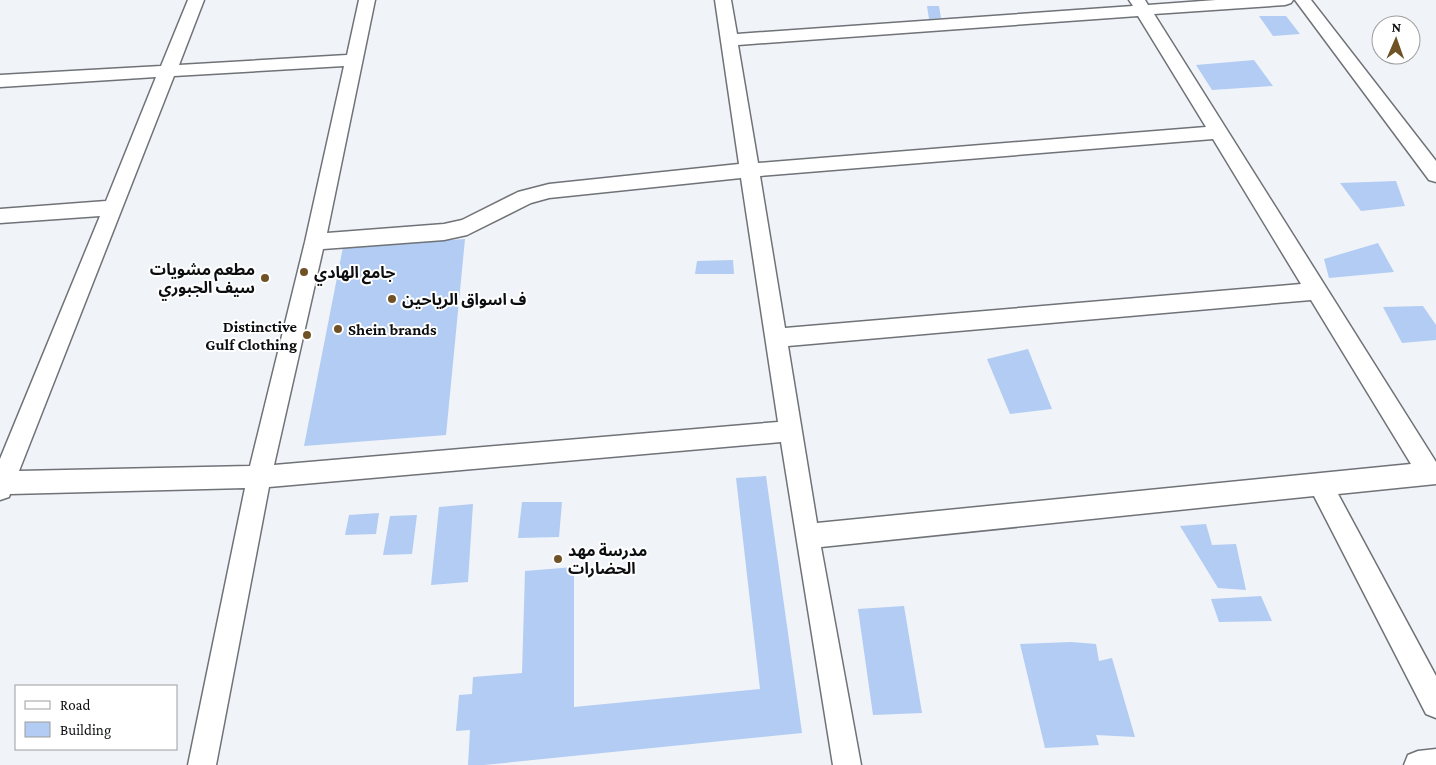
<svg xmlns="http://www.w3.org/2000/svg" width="1436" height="765" viewBox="0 0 1436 765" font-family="'Crimson Pro','Noto Sans Arabic',serif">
<rect width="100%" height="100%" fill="#f0f3f8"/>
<path fill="#b2ccf3" d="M 927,6 L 939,6 L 941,18 L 929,19 Z
M 1259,16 L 1286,16 L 1300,34 L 1273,36 Z
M 1254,60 L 1273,86 L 1212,90 L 1196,65 Z
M 1396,181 L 1405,206 L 1361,211 L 1340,183 Z
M 465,239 L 446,435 L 304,446 L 343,247 Z
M 1378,243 L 1394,272 L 1329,278 L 1324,259 Z
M 733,260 L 734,274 L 695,274 L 697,261 Z
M 1423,306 L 1436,325 L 1436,340 L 1402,343 L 1383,307 Z
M 1028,349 L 1052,409 L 1010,414 L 987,359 Z
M 766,476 L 802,733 L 484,765 L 468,765 L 470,730 L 456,731 L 459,695 L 472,694 L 473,677 L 522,673 L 525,571 L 574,567 L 574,707 L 760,689 L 736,478 Z
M 522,502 L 562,502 L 559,537 L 518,538 Z
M 473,504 L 468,582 L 431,585 L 439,507 Z
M 379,513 L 376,534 L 345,535 L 349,515 Z
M 417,515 L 412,554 L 383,555 L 390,516 Z
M 1206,524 L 1212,545 L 1236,544 L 1246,590 L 1218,588 L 1180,526 Z
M 1261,596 L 1272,621 L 1219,622 L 1211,599 Z
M 904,606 L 922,713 L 873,715 L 858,609 Z
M 1071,642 L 1096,644 L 1099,661 L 1112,658 L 1135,737 L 1096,735 L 1099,745 L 1045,748 L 1020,644 Z"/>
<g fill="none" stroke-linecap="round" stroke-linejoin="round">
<defs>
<path id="minor" d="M 188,0 L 204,0 L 179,65 L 347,55 L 359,0 L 375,0 L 327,233 L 444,224 L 462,220 L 518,192 L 549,184 L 739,164 L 715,0 L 731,0 L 737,34 L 1133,6 L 1129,0 L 1145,0 L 1148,5 L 1216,0 L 1293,0 L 1291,3 L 1285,5 L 1154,14 L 1436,462 L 1436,484 L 1338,494 L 1436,676 L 1436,718 L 1426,714 L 1314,496 L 821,547 L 861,765 L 833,765 L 781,442 L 269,487 L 216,765 L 188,765 L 245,488 L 10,494 L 9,497 L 0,500 L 0,459 L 100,216 L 0,223 L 0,209 L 106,201 L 156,77 L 0,87 L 0,75 L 161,66 ZM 1138,16 L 1206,127 L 758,163 L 738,45 ZM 344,66 L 305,242 L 250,466 L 19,471 L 174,76 ZM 1213,139 L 1301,284 L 785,328 L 760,176 ZM 741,178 L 778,422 L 274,465 L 323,249 L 444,240 L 467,235 L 531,203 L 549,198 ZM 1311,300 L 1411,464 L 817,523 L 788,346 Z
M 1295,0 L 1311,0 L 1436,161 L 1436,182 L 1429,180 Z
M 1436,749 L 1436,765 L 1404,765 L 1408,755 L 1418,751 Z"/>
</defs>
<use href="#minor" stroke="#6f7276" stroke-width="3"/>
<use href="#minor" fill="#fff" fill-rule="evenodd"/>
</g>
<g fill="#6f5226" stroke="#fff" stroke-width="2">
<circle cx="304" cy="272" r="5"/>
<circle cx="265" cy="278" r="5"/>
<circle cx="392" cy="299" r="5"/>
<circle cx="338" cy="329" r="5"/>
<circle cx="307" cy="335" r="5"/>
<circle cx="558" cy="559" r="5"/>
</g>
<g text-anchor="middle" stroke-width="4" stroke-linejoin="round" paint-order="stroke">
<g font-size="16" font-weight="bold" fill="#0c0d0f" stroke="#fff" text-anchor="start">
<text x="255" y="275" text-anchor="end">مطعم مشويات<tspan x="255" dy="18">سيف الجبوري</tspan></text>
<text x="314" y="278">جامع الهادي</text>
<text x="402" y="305">ف اسواق الرياحين</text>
<text x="297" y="332" text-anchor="end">Distinctive<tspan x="297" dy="18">Gulf Clothing</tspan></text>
<text x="348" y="335">Shein brands</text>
<text x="568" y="556">مدرسة مهد<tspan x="568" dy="18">الحضارات</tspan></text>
</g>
</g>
<rect x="15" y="685" width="162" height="65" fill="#ffffff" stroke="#9e9e9f"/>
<rect x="25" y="701" width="25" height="8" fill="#ffffff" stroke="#9e9e9f"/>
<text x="60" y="710" font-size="15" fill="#0c0d0f">Road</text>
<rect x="25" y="722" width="25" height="15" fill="#b2ccf3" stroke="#9e9e9f"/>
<text x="60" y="735" font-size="15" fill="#0c0d0f">Building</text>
<g transform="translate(1396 40) rotate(2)"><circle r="24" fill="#ffffff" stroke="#9e9e9f"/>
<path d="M0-4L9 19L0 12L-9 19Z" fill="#6f5226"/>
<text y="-8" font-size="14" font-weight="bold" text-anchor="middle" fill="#0c0d0f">N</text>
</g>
</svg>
